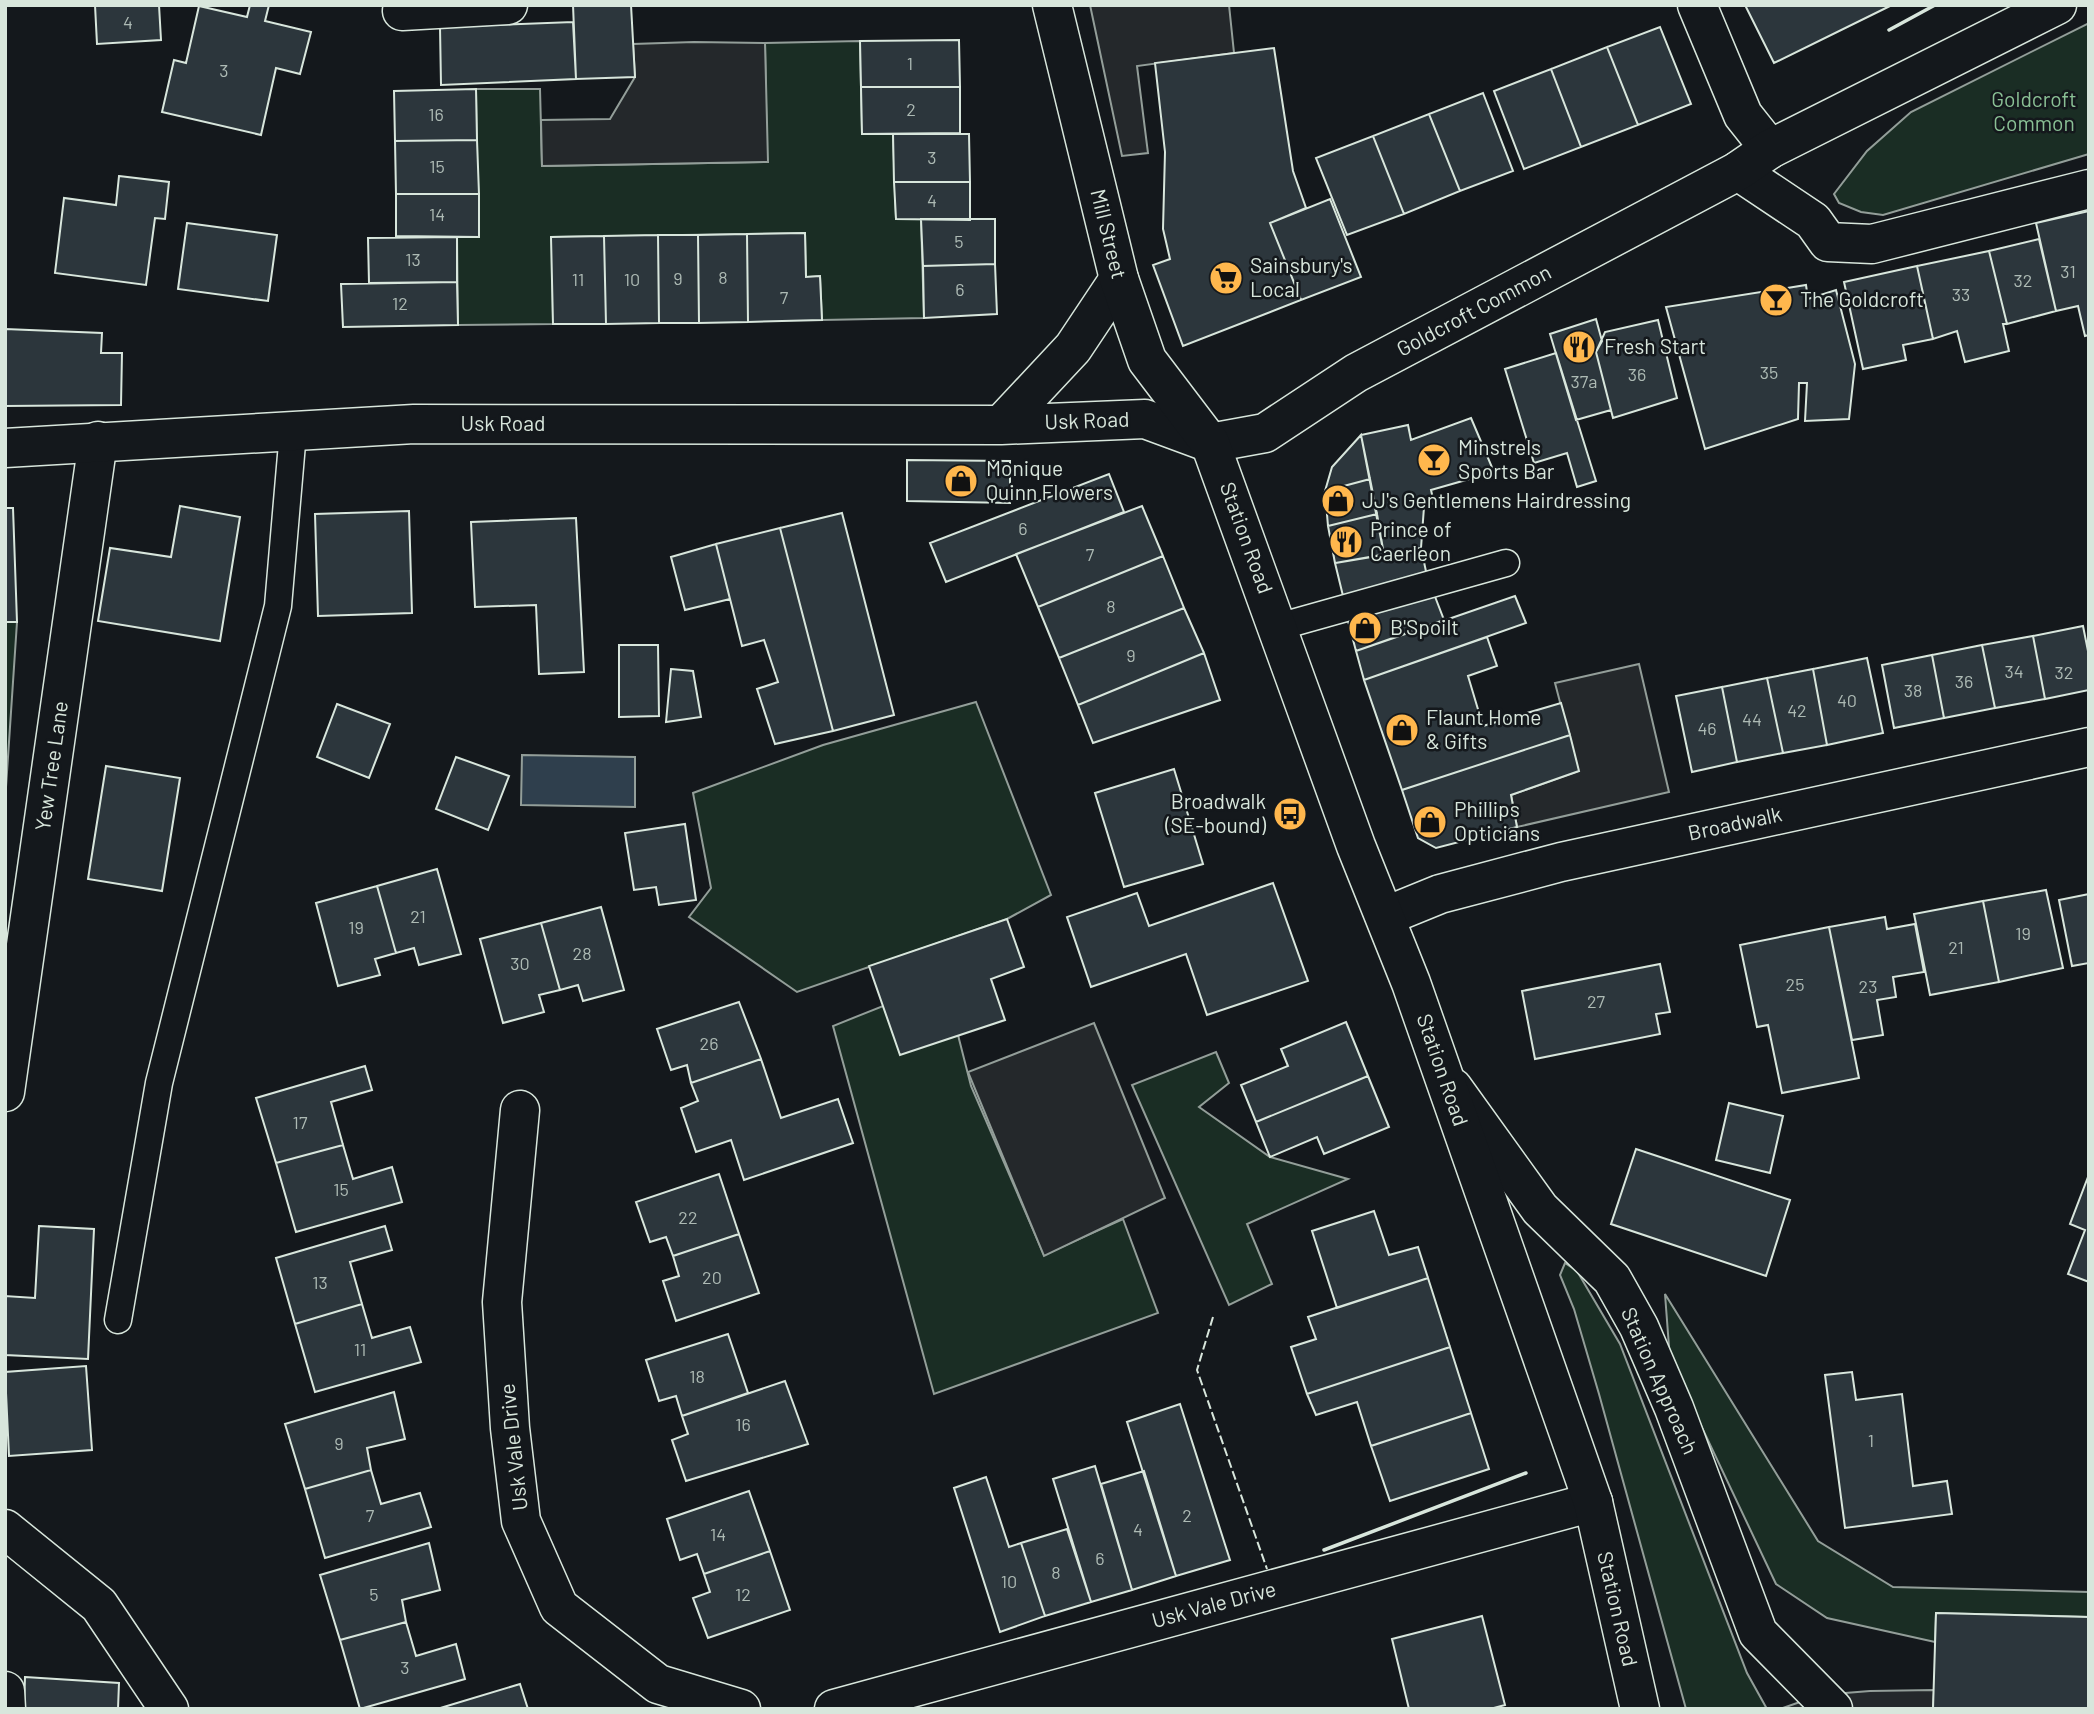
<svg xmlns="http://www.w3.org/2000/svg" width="2094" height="1714" viewBox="0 0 2094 1714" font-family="Barlow,sans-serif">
<rect width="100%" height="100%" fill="#14181c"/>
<path fill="#1a2d24" stroke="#939e99" stroke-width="2" d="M 2089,23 L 2089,154 L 1883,215 L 1861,212 L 1839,203 L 1834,194 L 1867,151 L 1911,112 Z
M 860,41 L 862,133 L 893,134 L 896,219 L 921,219 L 924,318 L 822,320 L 820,276 L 806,277 L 805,233 L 552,237 L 553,324 L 458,325 L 457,237 L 478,237 L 476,89 L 540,89 L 542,166 L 767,162 L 765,43 Z
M 5,622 L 17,622 L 5,802 Z
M 976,702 L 1051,895 L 1007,919 L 797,992 L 689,917 L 711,888 L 693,793 L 823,745 Z
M 883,1006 L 958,1035 L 971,1086 L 1044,1255 L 1123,1219 L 1158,1313 L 934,1394 L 833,1026 Z
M 1216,1052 L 1229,1083 L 1199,1107 L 1270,1157 L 1348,1179 L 1247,1224 L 1272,1284 L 1229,1305 L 1132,1085 Z
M 1565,1263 L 1577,1271 L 1620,1344 L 1747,1673 L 1767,1709 L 1686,1709 L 1599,1394 L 1574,1309 L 1560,1275 Z
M 1665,1294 L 1818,1541 L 1893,1587 L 2089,1592 L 2089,1617 L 1936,1613 L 1935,1642 L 1827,1618 L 1776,1584 L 1670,1360 Z"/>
<path fill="#24282b" stroke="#939e99" stroke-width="2" d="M 1090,5 L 1229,5 L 1234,53 L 1137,66 L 1148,153 L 1122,156 Z
M 694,42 L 765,43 L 768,162 L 542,166 L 541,120 L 610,119 L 635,77 L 633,44 Z
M 1639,664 L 1669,792 L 1517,827 L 1511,795 L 1578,771 L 1555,683 Z
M 1094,1023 L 1165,1198 L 1044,1256 L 968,1072 Z
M 1934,1690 L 1933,1709 L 1780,1709 L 1820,1695 L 1870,1691 Z"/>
<path fill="#2f3f4d" stroke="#939e99" stroke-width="2" d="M 522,755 L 635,757 L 635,807 L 521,805 Z"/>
<path fill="#2c363c" stroke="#d8e6dc" stroke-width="2" d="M 95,5 L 159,5 L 161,40 L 97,44 Z
M 250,5 L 269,5 L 265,21 L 311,32 L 300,74 L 276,68 L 261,135 L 162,112 L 174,60 L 186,63 L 199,6 L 247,17 Z
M 573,5 L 631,5 L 635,77 L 576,79 Z
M 1745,5 L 1892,5 L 1774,63 Z
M 573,22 L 576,79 L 441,85 L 440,27 Z
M 1660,27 L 1691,104 L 1638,125 L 1607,47 Z
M 959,40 L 960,87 L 861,87 L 860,41 Z
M 1607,47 L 1638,125 L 1581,147 L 1551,69 Z
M 1274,48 L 1293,171 L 1306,208 L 1270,223 L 1301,300 L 1183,346 L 1153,265 L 1170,259 L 1163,229 L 1165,152 L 1155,63 Z
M 1551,69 L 1581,147 L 1524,169 L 1494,91 Z
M 861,87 L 960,87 L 960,133 L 862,134 Z
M 476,89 L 477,140 L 395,141 L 394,91 Z
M 1483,93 L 1513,171 L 1460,191 L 1429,114 Z
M 1429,114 L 1460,191 L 1404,214 L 1373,136 Z
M 893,134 L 969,134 L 970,182 L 894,182 Z
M 1373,136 L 1404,214 L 1347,235 L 1316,158 Z
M 477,140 L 479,194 L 396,194 L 395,141 Z
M 119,176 L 169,182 L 165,219 L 155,218 L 146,285 L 55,273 L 64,198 L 116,205 Z
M 894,182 L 970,182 L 970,220 L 896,219 Z
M 396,194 L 479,194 L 479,237 L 396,236 Z
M 1330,199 L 1361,277 L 1301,300 L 1270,223 Z
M 2089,211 L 2089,335 L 2085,336 L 2078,306 L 2056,311 L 2036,223 Z
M 921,219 L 995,219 L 995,264 L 923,266 Z
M 187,223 L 277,235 L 268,301 L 178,289 Z
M 805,233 L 806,277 L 820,276 L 822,320 L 748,322 L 747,234 Z
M 747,234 L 748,322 L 699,323 L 698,235 Z
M 658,235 L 698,235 L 699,323 L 659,323 Z
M 658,235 L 659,323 L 606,324 L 604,236 Z
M 604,236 L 606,324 L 553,324 L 551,237 Z
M 457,237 L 457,282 L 369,283 L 368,238 Z
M 2039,239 L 2056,311 L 2007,324 L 1989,251 Z
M 1989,251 L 2007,324 L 2003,324 L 2009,351 L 1965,362 L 1957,331 L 1933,339 L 1917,266 Z
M 995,264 L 997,314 L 924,318 L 923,266 Z
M 1917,266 L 1933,339 L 1903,345 L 1906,360 L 1863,369 L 1844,282 Z
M 457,282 L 458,325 L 343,327 L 341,284 Z
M 1806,285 L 1808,299 L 1836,290 L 1855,364 L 1849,419 L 1805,421 L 1807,383 L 1799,383 L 1798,419 L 1705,449 L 1666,307 Z
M 1596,319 L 1602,341 L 1596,352 L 1611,410 L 1576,420 L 1550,334 Z
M 1658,320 L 1677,398 L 1613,418 L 1596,352 L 1605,332 Z
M 5,329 L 102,333 L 101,353 L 122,353 L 121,405 L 5,406 Z
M 1556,353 L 1596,481 L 1577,487 L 1567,453 L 1534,463 L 1505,369 Z
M 1471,418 L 1494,472 L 1431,490 L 1434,503 L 1424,507 L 1421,548 L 1384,555 L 1361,435 L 1408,425 L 1411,440 Z
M 1361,435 L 1370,479 L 1325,491 L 1332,467 Z
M 907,460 L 1010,461 L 1010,503 L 907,501 Z
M 1109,474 L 1124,512 L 946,582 L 930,543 Z
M 1370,479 L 1377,514 L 1328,526 L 1325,491 Z
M 180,506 L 240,517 L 220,641 L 98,621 L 110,548 L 171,557 Z
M 1142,506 L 1163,556 L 1038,607 L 1016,554 Z
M 5,508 L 13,508 L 17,622 L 5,622 Z
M 409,511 L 412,613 L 318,616 L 315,514 Z
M 842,513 L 894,715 L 833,731 L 780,528 Z
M 1377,514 L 1384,555 L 1335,563 L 1328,526 Z
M 576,518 L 584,672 L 539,674 L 536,605 L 475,607 L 471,522 Z
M 780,528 L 833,731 L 775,744 L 757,689 L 778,682 L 764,640 L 742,646 L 716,544 Z
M 716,544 L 730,599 L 685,610 L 671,557 Z
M 1421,548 L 1427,576 L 1344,600 L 1335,563 Z
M 1163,556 L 1184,608 L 1059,658 L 1038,607 Z
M 1434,594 L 1444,620 L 1356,651 L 1347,617 Z
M 1515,596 L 1526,623 L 1364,680 L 1356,651 Z
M 1184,608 L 1204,653 L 1078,705 L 1059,658 Z
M 2083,626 L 2089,656 L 2089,690 L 2045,699 L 2033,636 Z
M 2033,636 L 2045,699 L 1995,708 L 1982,645 Z
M 1487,637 L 1497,666 L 1468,676 L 1483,726 L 1561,703 L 1570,735 L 1402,790 L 1364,680 Z
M 619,645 L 658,645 L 659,716 L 619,717 Z
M 1982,645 L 1995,708 L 1944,718 L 1932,655 Z
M 1204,653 L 1220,700 L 1093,743 L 1078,705 Z
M 1932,655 L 1944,718 L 1894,728 L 1882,665 Z
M 1867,658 L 1883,733 L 1827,745 L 1813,669 Z
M 671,669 L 693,671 L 701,717 L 666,722 Z
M 1813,669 L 1827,745 L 1783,753 L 1767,678 Z
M 1767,678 L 1783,753 L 1737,762 L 1722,687 Z
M 1722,687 L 1737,762 L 1692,772 L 1676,696 Z
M 337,704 L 390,724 L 369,778 L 317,757 Z
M 1570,735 L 1579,771 L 1511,795 L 1517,827 L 1436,848 L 1418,838 L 1402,790 Z
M 456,757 L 509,776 L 488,830 L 436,809 Z
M 106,766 L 180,778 L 162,891 L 88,879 Z
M 1174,769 L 1203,864 L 1124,887 L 1095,793 Z
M 685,824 L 696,900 L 659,905 L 656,887 L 634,890 L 625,833 Z
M 437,869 L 461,954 L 419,965 L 414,948 L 396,953 L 377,886 Z
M 1273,883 L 1308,981 L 1207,1015 L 1186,954 L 1091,987 L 1067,917 L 1137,893 L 1149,926 Z
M 377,886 L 396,953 L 375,959 L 380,975 L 338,986 L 316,903 Z
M 2046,890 L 2063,968 L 1999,982 L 1983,901 Z
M 2089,894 L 2089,963 L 2072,966 L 2059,900 Z
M 1983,901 L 1999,982 L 1930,995 L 1914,914 Z
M 601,907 L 624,990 L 583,1001 L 578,985 L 560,990 L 541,923 Z
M 1885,917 L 1887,929 L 1915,924 L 1924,972 L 1893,977 L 1896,997 L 1877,1000 L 1883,1035 L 1852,1040 L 1829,927 Z
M 1007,919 L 1024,967 L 991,979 L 1005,1020 L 900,1055 L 869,966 Z
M 541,923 L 560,990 L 539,995 L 544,1012 L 503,1023 L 480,939 Z
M 1829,927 L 1859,1078 L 1782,1093 L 1768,1025 L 1757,1027 L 1740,945 Z
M 1660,964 L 1670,1012 L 1656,1014 L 1660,1034 L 1535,1059 L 1522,991 Z
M 739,1002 L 761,1059 L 691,1083 L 687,1065 L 671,1070 L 657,1029 Z
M 1346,1022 L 1368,1076 L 1256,1122 L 1241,1085 L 1288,1066 L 1281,1049 Z
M 761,1059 L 781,1118 L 838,1099 L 853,1143 L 744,1180 L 731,1140 L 696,1152 L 681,1108 L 698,1101 L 691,1083 Z
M 365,1066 L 372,1090 L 331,1102 L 343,1145 L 276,1163 L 256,1098 Z
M 1368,1076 L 1389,1127 L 1324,1154 L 1317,1137 L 1270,1157 L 1256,1122 Z
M 1729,1103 L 1783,1116 L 1770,1173 L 1716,1160 Z
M 343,1145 L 353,1179 L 392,1167 L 402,1202 L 296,1232 L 276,1163 Z
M 1636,1149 L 1790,1200 L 1766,1276 L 1611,1224 Z
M 719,1174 L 739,1234 L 673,1256 L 666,1237 L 650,1242 L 636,1202 Z
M 2088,1177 L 2089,1177 L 2089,1282 L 2068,1274 L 2085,1230 L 2070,1224 Z
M 1374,1211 L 1389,1255 L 1418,1247 L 1428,1278 L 1337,1308 L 1312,1231 Z
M 39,1226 L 94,1229 L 88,1359 L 5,1355 L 5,1296 L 35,1298 Z
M 385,1226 L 392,1250 L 350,1262 L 362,1304 L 295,1324 L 276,1258 Z
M 739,1234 L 759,1293 L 676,1321 L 663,1281 L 679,1276 L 673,1256 Z
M 1428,1278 L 1450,1347 L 1307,1394 L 1291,1347 L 1316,1339 L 1308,1317 Z
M 362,1304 L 372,1338 L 410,1327 L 421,1362 L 315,1392 L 295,1324 Z
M 728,1334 L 748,1393 L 682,1416 L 676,1396 L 659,1401 L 646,1360 Z
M 1450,1347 L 1471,1413 L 1371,1446 L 1357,1402 L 1316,1415 L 1307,1394 Z
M 86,1366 L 92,1450 L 9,1456 L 5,1372 Z
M 1852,1372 L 1856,1400 L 1902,1394 L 1913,1486 L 1947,1481 L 1952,1514 L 1845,1528 L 1825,1375 Z
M 785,1381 L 808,1444 L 686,1481 L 672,1440 L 688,1434 L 682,1416 Z
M 394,1392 L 405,1439 L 367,1448 L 371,1470 L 305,1489 L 285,1424 Z
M 1180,1404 L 1230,1560 L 1176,1576 L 1127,1422 Z
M 1471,1413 L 1489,1469 L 1390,1501 L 1371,1446 Z
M 1095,1466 L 1132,1590 L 1091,1602 L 1053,1479 Z
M 371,1470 L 381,1504 L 420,1493 L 431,1527 L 325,1558 L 305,1489 Z
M 1144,1471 L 1176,1576 L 1132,1590 L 1101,1484 Z
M 986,1477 L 1009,1547 L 1021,1543 L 1045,1616 L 1000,1632 L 954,1488 Z
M 749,1491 L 770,1551 L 704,1574 L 697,1554 L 680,1560 L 667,1519 Z
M 1067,1529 L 1091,1602 L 1045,1616 L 1021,1543 Z
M 429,1543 L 440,1590 L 402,1600 L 406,1622 L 340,1640 L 320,1575 Z
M 770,1551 L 790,1610 L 708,1638 L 693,1598 L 710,1592 L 704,1574 Z
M 1936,1613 L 2089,1617 L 2089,1709 L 1933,1709 Z
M 1482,1616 L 1505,1705 L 1490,1709 L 1409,1709 L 1392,1639 Z
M 406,1622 L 416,1656 L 456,1644 L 465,1679 L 360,1709 L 340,1640 Z
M 25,1677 L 119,1683 L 118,1709 L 24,1709 Z
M 520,1684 L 528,1709 L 437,1709 Z"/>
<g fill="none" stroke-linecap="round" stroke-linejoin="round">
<defs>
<path id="service" d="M 1278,627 L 1506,563
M 118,1320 L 159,1083 L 278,606 L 293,432"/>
<path id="minor" d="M 1697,5 L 1743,115 L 1770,149
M 402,11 L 508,5
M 1738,171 L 1813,221 L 1828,242 L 1872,244 L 2089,189
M 1386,916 L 1440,894 L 1561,862 L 2089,747
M 1453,1088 L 1540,1209 L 1612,1279 L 1639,1327 L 1674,1408 L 1758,1633 L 1833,1709
M 5,1092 L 98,441
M 520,1110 L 502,1302 L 510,1428 L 521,1521 L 559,1607 L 658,1684 L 741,1709
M 5,1529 L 99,1605 L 169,1709
M 5,1691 L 6,1709
M 834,1709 L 1593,1502"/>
<path id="tertiary" d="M 1001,425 L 1073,348 L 1119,279
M 5,448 L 414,424 L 1001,425 L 1145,419 L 1210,443 L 1265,433 L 1356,373 L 1738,171 L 1770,149 L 2057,5"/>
<path id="secondary" d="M 1052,5 L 1119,279 L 1147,360 L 1210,443 L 1356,846 L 1411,983 L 1593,1502 L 1640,1709"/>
</defs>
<use href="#service" stroke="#d8e6dc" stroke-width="29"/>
<use href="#minor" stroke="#d8e6dc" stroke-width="41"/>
<use href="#tertiary" stroke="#d8e6dc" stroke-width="41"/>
<use href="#secondary" stroke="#d8e6dc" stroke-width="41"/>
<use href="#service" stroke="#14181c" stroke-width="26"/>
<use href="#minor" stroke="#14181c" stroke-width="38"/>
<use href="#tertiary" stroke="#14181c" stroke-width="38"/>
<use href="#secondary" stroke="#14181c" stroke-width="38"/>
<path stroke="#d8e6dc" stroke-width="2" stroke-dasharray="9 3.5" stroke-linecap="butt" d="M 1213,1317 L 1197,1370 L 1267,1569"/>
<path stroke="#d8e6dc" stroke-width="3.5" d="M 1889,30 L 1935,5
M 1324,1550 L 1526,1473"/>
</g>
<defs>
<symbol id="supermarket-disc" viewBox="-11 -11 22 22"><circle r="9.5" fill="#ffb74d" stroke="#14181c"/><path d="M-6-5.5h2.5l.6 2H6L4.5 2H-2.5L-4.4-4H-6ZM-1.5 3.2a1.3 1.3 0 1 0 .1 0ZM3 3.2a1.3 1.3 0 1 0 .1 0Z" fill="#111"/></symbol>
<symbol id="bar-disc" viewBox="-11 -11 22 22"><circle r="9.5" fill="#ffb74d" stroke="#14181c"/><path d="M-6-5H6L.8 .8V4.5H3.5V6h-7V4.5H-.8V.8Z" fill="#111"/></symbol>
<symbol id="restaurant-disc" viewBox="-11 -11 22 22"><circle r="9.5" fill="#ffb74d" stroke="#14181c"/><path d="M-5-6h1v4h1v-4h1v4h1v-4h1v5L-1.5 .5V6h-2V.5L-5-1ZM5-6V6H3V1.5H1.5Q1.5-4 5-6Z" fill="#111"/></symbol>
<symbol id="shop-disc" viewBox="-11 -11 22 22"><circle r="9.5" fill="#ffb74d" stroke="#14181c"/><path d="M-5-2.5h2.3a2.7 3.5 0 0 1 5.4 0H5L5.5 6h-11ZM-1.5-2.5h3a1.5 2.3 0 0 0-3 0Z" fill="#111"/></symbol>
<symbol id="bus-disc" viewBox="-11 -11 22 22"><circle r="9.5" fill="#ffb74d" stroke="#14181c"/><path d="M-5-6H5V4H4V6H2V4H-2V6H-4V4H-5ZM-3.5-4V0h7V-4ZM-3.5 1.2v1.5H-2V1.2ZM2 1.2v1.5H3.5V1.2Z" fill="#111"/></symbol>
</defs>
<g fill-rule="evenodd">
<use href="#supermarket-disc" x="1207" y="259" width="38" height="38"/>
<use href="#bar-disc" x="1757" y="281" width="38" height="38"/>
<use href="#restaurant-disc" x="1560" y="328" width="38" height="38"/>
<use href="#bar-disc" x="1415" y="441" width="38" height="38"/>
<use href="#shop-disc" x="942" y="462" width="38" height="38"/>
<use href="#shop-disc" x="1319" y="482" width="38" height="38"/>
<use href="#restaurant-disc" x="1327" y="523" width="38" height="38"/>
<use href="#shop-disc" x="1346" y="609" width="38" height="38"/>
<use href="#shop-disc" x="1383" y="711" width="38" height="38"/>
<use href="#bus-disc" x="1271" y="795" width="38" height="38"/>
<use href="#shop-disc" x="1411" y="803" width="38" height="38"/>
</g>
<g text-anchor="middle" stroke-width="5" stroke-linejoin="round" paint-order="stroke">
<g font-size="18" fill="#adbab4">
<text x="128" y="29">4</text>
<text x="910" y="70">1</text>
<text x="224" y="77">3</text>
<text x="911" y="116">2</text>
<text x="436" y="121">16</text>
<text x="932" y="164">3</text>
<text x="437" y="173">15</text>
<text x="932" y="207">4</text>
<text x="437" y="221">14</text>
<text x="959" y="248">5</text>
<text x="413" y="266">13</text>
<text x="2068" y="278">31</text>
<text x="723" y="284">8</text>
<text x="678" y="285">9</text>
<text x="578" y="286">11</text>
<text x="632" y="286">10</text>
<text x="2023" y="287">32</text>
<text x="960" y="296">6</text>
<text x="1961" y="301">33</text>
<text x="784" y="304">7</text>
<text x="400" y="310">12</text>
<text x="1769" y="379">35</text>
<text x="1637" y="381">36</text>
<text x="1584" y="388">37a</text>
<text x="1023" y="535">6</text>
<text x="1090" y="561">7</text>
<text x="1111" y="613">8</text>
<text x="1131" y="662">9</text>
<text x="2014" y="678">34</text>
<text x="2064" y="679">32</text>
<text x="1964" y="688">36</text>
<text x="1913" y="697">38</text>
<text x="1847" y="707">40</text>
<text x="1797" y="717">42</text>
<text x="1752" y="726">44</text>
<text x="1707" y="735">46</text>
<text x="418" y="923">21</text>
<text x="356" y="934">19</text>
<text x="2023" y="940">19</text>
<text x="1956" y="954">21</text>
<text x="582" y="960">28</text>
<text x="520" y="970">30</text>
<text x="1795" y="991">25</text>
<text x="1868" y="993">23</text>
<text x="1596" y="1008">27</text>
<text x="709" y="1050">26</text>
<text x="300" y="1129">17</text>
<text x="341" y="1196">15</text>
<text x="688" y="1224">22</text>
<text x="712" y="1284">20</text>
<text x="320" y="1289">13</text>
<text x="360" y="1356">11</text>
<text x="697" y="1383">18</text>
<text x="743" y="1431">16</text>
<text x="1871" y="1447">1</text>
<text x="339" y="1450">9</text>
<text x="370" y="1522">7</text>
<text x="1187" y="1522">2</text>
<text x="1138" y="1536">4</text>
<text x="718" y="1541">14</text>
<text x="1100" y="1565">6</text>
<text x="1056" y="1579">8</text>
<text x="1009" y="1588">10</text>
<text x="374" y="1601">5</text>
<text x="743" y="1601">12</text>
<text x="405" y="1674">3</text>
</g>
<g font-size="21" fill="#8ac095" stroke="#14181c">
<text x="2034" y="107">Goldcroft<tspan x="2034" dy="24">Common</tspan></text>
</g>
<g font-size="21" fill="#d8e6dc" stroke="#14181c">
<text transform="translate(1108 234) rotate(76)" y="7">Mill Street</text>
<text transform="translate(1474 311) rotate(-28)" y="7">Goldcroft Common</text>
<text transform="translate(1087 421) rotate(-2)" y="7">Usk Road</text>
<text x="503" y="431">Usk Road</text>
<text transform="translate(1246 538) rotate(70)" y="7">Station Road</text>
<text transform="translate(52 766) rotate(-82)" y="7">Yew Tree Lane</text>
<text transform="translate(1735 824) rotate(-12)" y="7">Broadwalk</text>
<text transform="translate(1442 1070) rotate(71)" y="7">Station Road</text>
<text transform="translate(1659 1381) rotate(66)" y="7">Station Approach</text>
<text transform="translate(514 1447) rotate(-96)" y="7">Usk Vale Drive</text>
<text transform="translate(1214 1605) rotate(-15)" y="7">Usk Vale Drive</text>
<text transform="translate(1617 1609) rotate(77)" y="7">Station Road</text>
</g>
<g font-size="21" fill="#d8e6dc" stroke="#14181c" text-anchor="start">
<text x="1250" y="273">Sainsbury's<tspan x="1250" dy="24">Local</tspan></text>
<text x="1800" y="307">The Goldcroft</text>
<text x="1604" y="354">Fresh Start</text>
<text x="1458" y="455">Minstrels<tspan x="1458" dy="24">Sports Bar</tspan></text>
<text x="986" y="476">Monique<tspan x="986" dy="24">Quinn Flowers</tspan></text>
<text x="1362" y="508">JJ's Gentlemens Hairdressing</text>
<text x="1370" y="537">Prince of<tspan x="1370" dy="24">Caerleon</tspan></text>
<text x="1390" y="635">B'Spoilt</text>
<text x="1426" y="725">Flaunt Home<tspan x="1426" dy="24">&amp; Gifts</tspan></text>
<text x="1266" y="809" text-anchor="end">Broadwalk<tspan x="1266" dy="24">(SE-bound)</tspan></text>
<text x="1454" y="817">Phillips<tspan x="1454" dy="24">Opticians</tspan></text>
</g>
</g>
<rect width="2094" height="1714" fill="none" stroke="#d8e6dc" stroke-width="14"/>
</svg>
